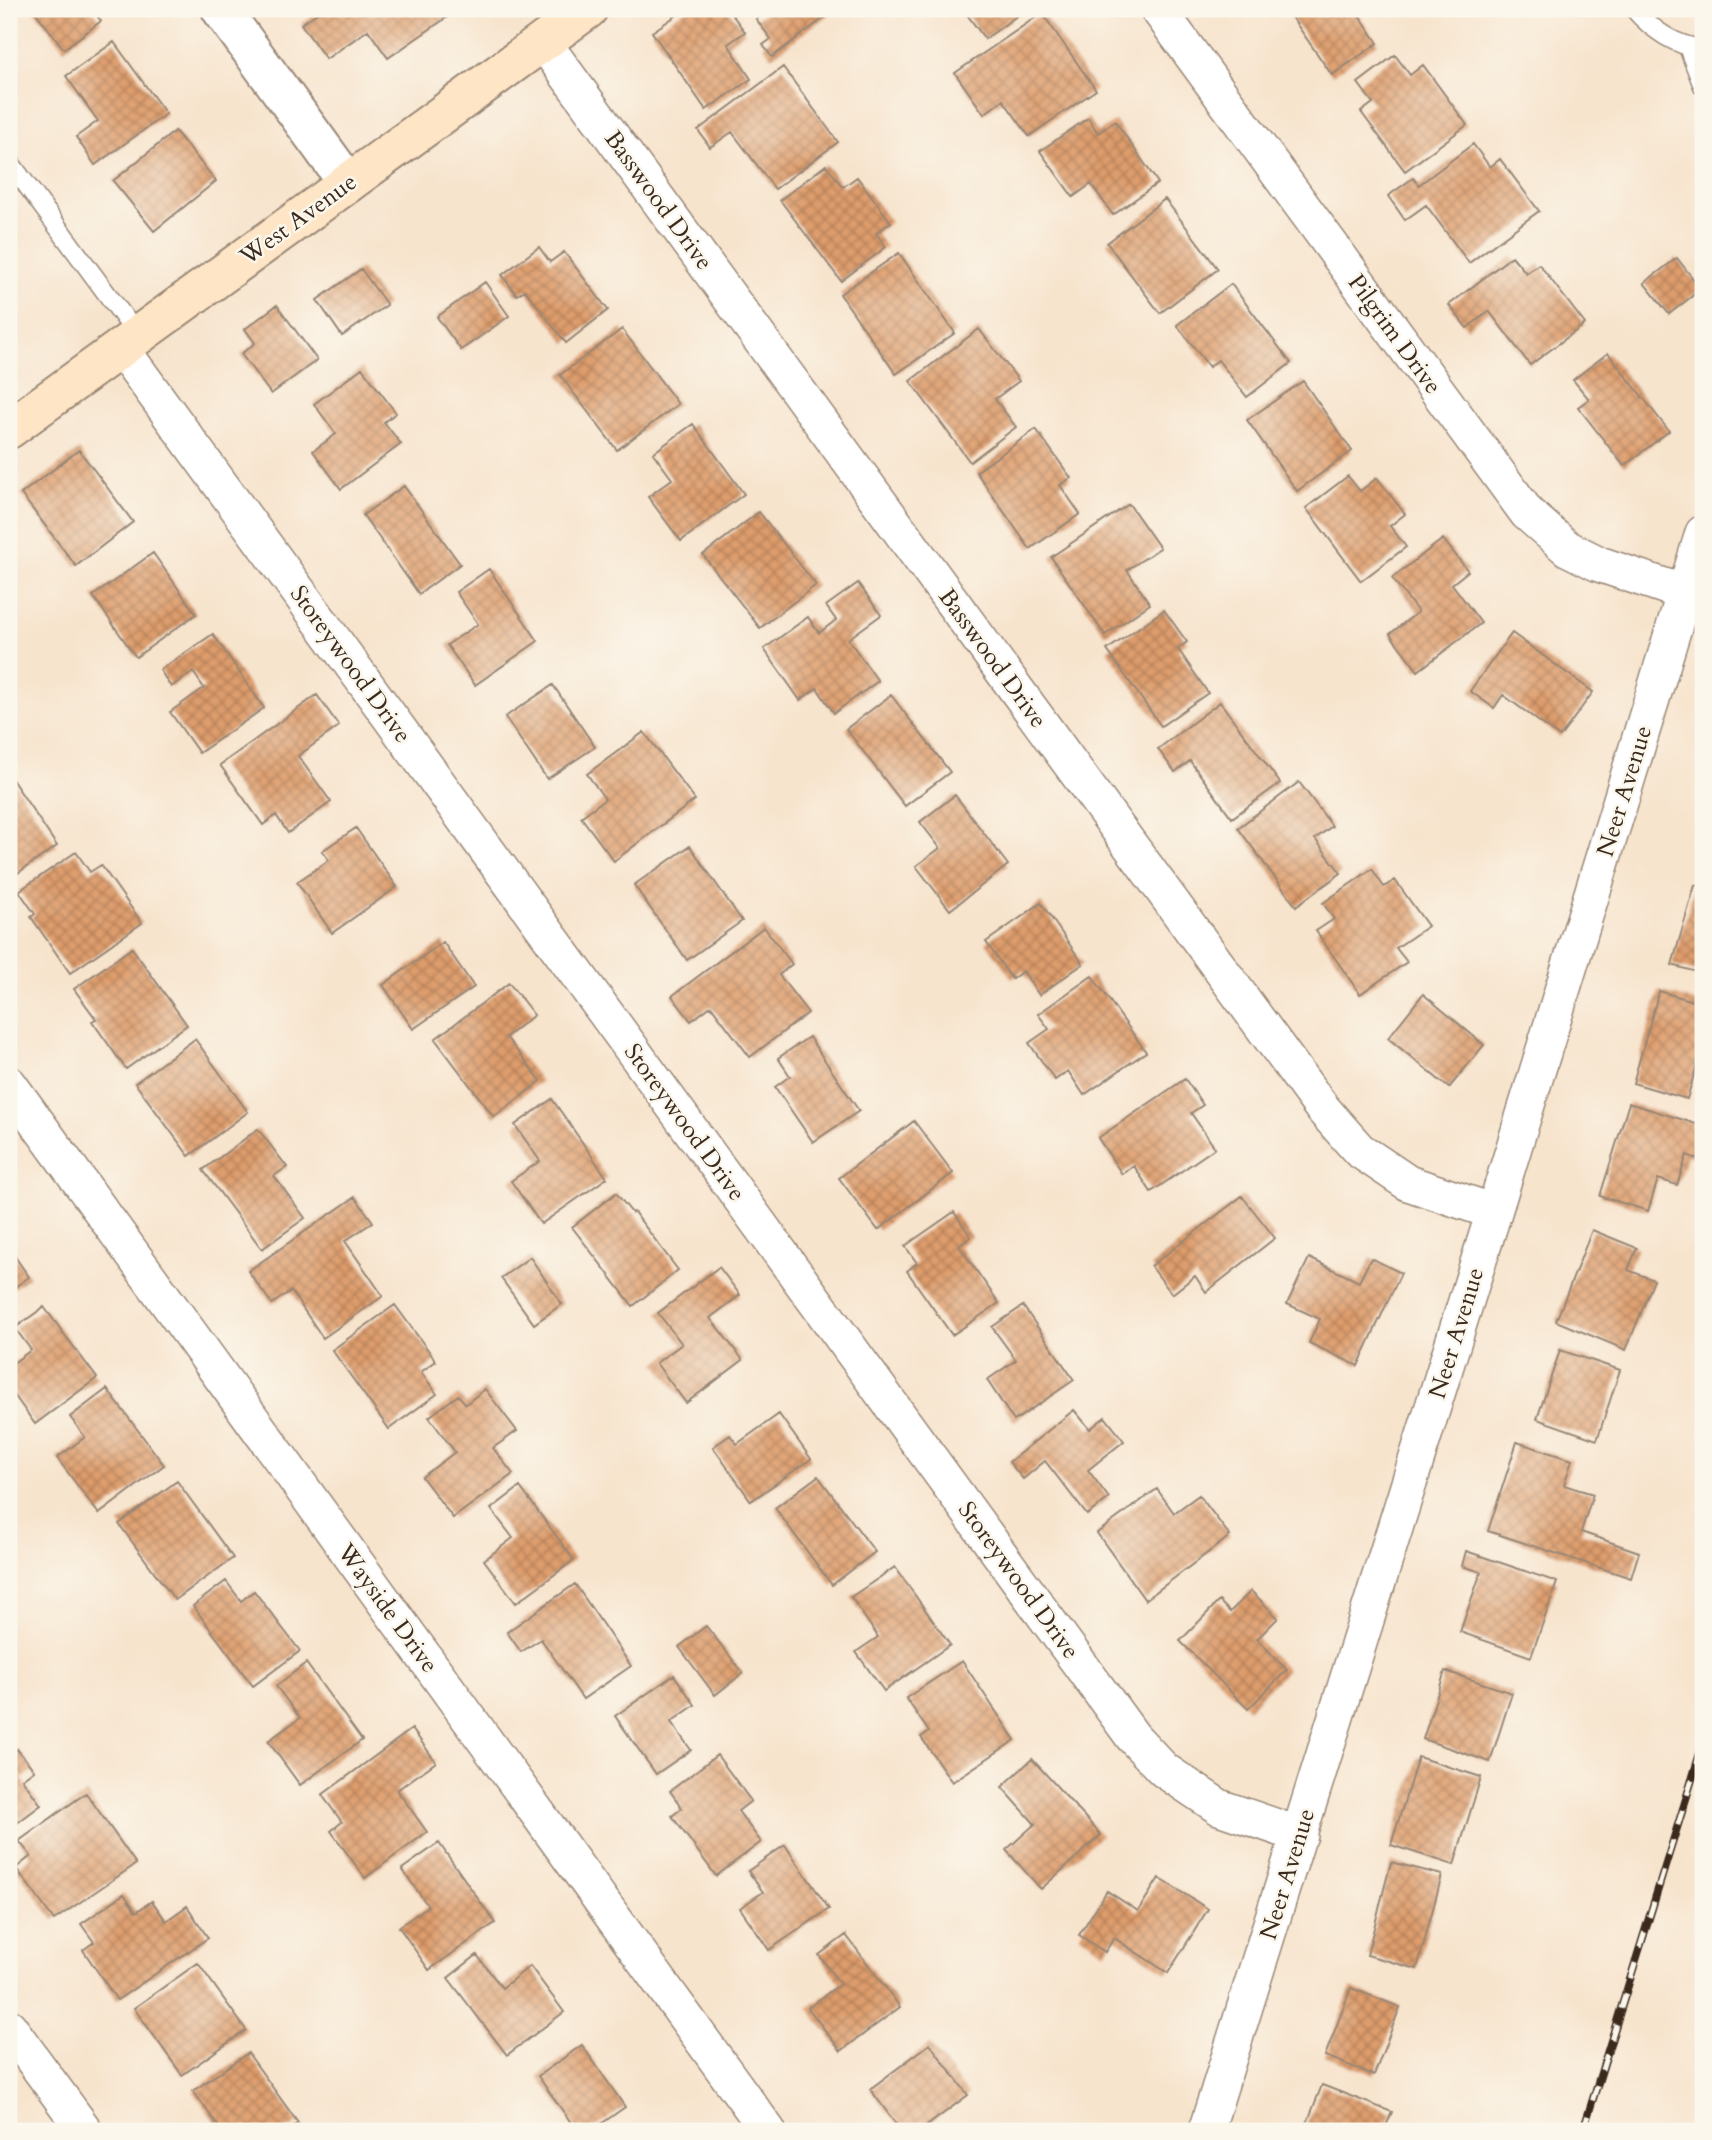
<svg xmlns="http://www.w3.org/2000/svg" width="1712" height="2140" viewBox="0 0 1712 2140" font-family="Cardo,serif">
<defs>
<pattern id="building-cross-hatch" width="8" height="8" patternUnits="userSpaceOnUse" patternTransform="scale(1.75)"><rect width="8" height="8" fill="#de9d6c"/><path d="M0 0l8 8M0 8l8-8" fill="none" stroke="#b58058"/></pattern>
</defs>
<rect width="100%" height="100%" fill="#fbf7ec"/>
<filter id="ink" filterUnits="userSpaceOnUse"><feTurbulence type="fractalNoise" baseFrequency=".0143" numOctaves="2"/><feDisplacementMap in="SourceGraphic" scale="14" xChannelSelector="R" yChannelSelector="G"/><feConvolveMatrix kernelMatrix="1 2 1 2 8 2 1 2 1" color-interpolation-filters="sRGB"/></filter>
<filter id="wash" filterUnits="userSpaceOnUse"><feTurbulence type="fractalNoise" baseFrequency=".00686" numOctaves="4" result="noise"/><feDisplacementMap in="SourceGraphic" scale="28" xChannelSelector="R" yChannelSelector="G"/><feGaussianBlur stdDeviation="1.57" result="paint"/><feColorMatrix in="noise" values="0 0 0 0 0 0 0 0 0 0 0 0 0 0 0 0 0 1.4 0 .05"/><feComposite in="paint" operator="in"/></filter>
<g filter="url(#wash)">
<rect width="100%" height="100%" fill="#f7e4cd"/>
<g id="blocks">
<path fill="url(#building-cross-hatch)" d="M 33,9 L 92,9 L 101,21 L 64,49 Z
M 323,9 L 440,9 L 446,18 L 388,58 L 368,30 L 326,59 L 301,24 Z
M 686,9 L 728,9 L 745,32 L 728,44 L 751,79 L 706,110 L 652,32 Z
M 770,9 L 825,9 L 829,14 L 772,57 L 763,45 L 771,39 L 756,19 Z
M 963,9 L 1026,9 L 985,39 Z
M 1286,9 L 1355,9 L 1378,43 L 1332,75 Z
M 1042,13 L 1096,90 L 1029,136 L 1003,100 L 984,114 L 955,73 Z
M 114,42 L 166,114 L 95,165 L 76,137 L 98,121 L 66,76 Z
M 1395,55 L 1410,75 L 1423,65 L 1467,125 L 1405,171 L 1361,112 L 1373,103 L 1358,83 Z
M 783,67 L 838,142 L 775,189 L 732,132 L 710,147 L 698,130 Z
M 1088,118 L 1098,133 L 1115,121 L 1158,183 L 1113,215 L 1091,184 L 1073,197 L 1040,151 Z
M 175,131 L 216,181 L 154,231 L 113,181 Z
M 1473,144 L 1490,167 L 1500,159 L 1539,211 L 1469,263 L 1426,205 L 1405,220 L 1388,196 L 1413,178 L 1419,185 Z
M 826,165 L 843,187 L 857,177 L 891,222 L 876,233 L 886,247 L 841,281 L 780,200 Z
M 1165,199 L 1218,269 L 1160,313 L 1107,243 Z
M 539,247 L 550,262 L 564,252 L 608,310 L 566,343 L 525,290 L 517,295 L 502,275 Z
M 899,253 L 955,333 L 896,374 L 840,294 Z
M 1512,256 L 1526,273 L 1539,264 L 1585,324 L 1530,365 L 1489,311 L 1467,328 L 1449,305 Z
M 1677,258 L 1701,289 L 1669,314 L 1644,283 Z
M 361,269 L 387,305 L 342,336 L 317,300 Z
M 485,282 L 509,316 L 461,350 L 437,317 Z
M 1231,284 L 1291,363 L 1247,397 L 1218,360 L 1209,367 L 1177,325 Z
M 277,305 L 317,360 L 271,394 L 241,354 L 255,343 L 245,329 Z
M 622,329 L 678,404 L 617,450 L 560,375 Z
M 979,329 L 1019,381 L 995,399 L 1016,427 L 970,462 L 910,381 Z
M 1608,353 L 1669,431 L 1624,466 L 1578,407 L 1589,399 L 1573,380 Z
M 362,368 L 396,413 L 384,422 L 401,444 L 341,489 L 313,451 L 336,434 L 314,404 Z
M 1303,381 L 1352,451 L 1297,491 L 1247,420 Z
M 693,424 L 744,494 L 681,541 L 648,497 L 672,479 L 653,453 Z
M 1036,429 L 1071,478 L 1060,485 L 1080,514 L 1030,549 L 976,472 Z
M 79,450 L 133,522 L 76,566 L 21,494 Z
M 1348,476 L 1360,491 L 1377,478 L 1405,514 L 1390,526 L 1406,547 L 1361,581 L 1306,508 Z
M 404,486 L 460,564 L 419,594 L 363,515 Z
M 1129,504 L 1160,548 L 1127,570 L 1150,604 L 1105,635 L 1051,557 Z
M 759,512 L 816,585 L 760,628 L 703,555 Z
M 1443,539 L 1468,571 L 1452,584 L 1481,623 L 1418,671 L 1390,634 L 1418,612 L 1392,578 Z
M 153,553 L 196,614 L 136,657 L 93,596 Z
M 489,569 L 538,641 L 475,685 L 447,645 L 478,624 L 456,592 Z
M 858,583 L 881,615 L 848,639 L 878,681 L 834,713 L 817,688 L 800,700 L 764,649 L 808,617 L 819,633 L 836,620 L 826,606 Z
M 1164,610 L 1187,642 L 1178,649 L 1208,693 L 1161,726 L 1107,650 Z
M 1512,633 L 1593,692 L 1560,737 L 1503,695 L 1494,708 L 1470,691 Z
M 213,634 L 264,708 L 199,753 L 170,712 L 204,688 L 193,672 L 171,687 L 160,670 Z
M 553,685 L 595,747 L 547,779 L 505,717 Z
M 317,695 L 339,726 L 298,756 L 331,802 L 288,833 L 276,815 L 263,825 L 220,765 Z
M 891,695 L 950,772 L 905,806 L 846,729 Z
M 1220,702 L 1280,783 L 1232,818 L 1190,761 L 1175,772 L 1158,749 Z
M 644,732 L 695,800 L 614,861 L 581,817 L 605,799 L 587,774 Z
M 9,775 L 57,846 L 9,879 Z
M 1299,782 L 1332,826 L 1315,839 L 1341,873 L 1296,906 L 1238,828 Z
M 955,795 L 1008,865 L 950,910 L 916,866 L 940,848 L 920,822 Z
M 356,828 L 397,887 L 332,933 L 297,882 L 329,860 L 322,851 Z
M 690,846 L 742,921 L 687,960 L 634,885 Z
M 76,852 L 90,872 L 101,865 L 142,923 L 70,973 L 31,917 L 35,914 L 19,891 Z
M 1372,869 L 1384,887 L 1395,880 L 1428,926 L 1396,948 L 1407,962 L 1360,994 L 1316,931 L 1334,919 L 1323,903 Z
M 1695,885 L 1703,888 L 1703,974 L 1672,965 Z
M 1041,903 L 1083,964 L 1039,995 L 1023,971 L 1012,979 L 986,942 Z
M 764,927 L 792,964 L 779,975 L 808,1013 L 750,1057 L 711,1006 L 691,1021 L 672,996 Z
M 443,942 L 474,987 L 413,1029 L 383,985 Z
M 132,948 L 187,1025 L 126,1069 L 92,1021 L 96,1019 L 74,989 Z
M 1092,976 L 1146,1052 L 1084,1095 L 1068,1071 L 1055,1080 L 1029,1043 L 1049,1029 L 1038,1014 Z
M 509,983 L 534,1015 L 506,1037 L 541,1081 L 494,1117 L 435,1039 Z
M 1659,991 L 1703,1004 L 1703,1043 L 1687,1099 L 1633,1083 Z
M 1423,994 L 1484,1045 L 1449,1088 L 1388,1038 Z
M 809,1037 L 859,1111 L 813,1142 L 775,1087 L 790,1076 L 778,1058 Z
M 195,1039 L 248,1112 L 189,1156 L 135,1083 Z
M 1185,1079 L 1203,1105 L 1191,1113 L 1215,1148 L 1151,1192 L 1134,1166 L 1122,1174 L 1098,1138 Z
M 552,1099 L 607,1178 L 541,1224 L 511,1181 L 540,1161 L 515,1125 Z
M 1629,1103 L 1703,1126 L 1703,1144 L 1698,1159 L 1687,1155 L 1677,1185 L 1658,1179 L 1648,1211 L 1600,1196 Z
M 914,1121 L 953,1173 L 878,1230 L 839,1178 Z
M 258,1129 L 287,1167 L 274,1176 L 305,1218 L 262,1249 L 203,1170 Z
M 616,1193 L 632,1213 L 634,1212 L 678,1270 L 633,1306 L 572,1227 Z
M 1242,1196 L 1275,1238 L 1206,1292 L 1195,1276 L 1172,1294 L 1151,1266 Z
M 355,1197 L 373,1222 L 345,1241 L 383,1296 L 323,1338 L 291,1291 L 272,1304 L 248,1271 Z
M 954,1212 L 971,1237 L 959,1246 L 999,1303 L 952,1335 L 907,1271 L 917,1263 L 905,1246 Z
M 1592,1230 L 1637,1248 L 1628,1270 L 1654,1280 L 1626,1350 L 1556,1321 Z
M 9,1248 L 29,1277 L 9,1291 Z
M 530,1257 L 562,1304 L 534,1324 L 501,1278 Z
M 1309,1258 L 1359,1282 L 1371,1258 L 1401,1273 L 1358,1366 L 1309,1343 L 1320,1319 L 1287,1304 Z
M 719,1267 L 740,1295 L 710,1318 L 743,1360 L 686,1403 L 656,1363 L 682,1344 L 658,1313 Z
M 395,1305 L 436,1361 L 421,1372 L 437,1394 L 389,1429 L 332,1350 Z
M 1023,1306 L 1074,1380 L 1014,1421 L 987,1380 L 1016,1360 L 992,1327 Z
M 44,1307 L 97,1378 L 35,1424 L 9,1388 L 9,1366 L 31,1350 L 15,1328 Z
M 1560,1350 L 1620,1370 L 1597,1440 L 1537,1419 Z
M 107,1389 L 164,1465 L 99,1514 L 57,1458 L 85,1437 L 70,1417 Z
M 485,1389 L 517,1431 L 493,1448 L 513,1474 L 453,1518 L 422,1477 L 455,1452 L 429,1417 L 458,1395 L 466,1404 Z
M 1074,1410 L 1090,1429 L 1105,1417 L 1124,1441 L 1088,1470 L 1109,1498 L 1087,1515 L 1045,1461 L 1023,1479 L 1009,1462 Z
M 779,1414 L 811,1459 L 751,1501 L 713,1447 L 730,1435 L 737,1444 Z
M 1517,1442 L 1572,1460 L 1564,1485 L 1593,1494 L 1581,1532 L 1639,1552 L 1631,1578 L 1488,1531 Z
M 818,1476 L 875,1552 L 832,1585 L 775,1508 Z
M 177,1481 L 233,1558 L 175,1600 L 119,1524 Z
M 520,1487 L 574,1560 L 516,1603 L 484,1560 L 513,1538 L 491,1509 Z
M 1157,1489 L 1174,1513 L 1199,1495 L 1230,1536 L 1145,1600 L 1097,1533 Z
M 1466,1551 L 1557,1582 L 1531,1657 L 1460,1632 L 1481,1572 L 1462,1566 Z
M 895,1567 L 950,1645 L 884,1691 L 856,1652 L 878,1637 L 851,1597 Z
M 226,1581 L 241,1601 L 254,1591 L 300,1651 L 253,1686 L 193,1606 Z
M 575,1584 L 631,1666 L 583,1699 L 541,1639 L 521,1652 L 507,1632 Z
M 1251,1591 L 1278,1618 L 1257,1639 L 1287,1670 L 1248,1709 L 1180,1641 L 1219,1601 L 1230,1612 Z
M 706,1626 L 743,1673 L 715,1695 L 679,1647 Z
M 962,1661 L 1015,1740 L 952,1782 L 921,1737 L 929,1732 L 906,1698 Z
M 306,1663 L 362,1740 L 300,1785 L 268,1741 L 300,1718 L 276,1686 Z
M 1445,1671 L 1512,1693 L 1490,1762 L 1423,1739 Z
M 674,1675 L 695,1705 L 671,1722 L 691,1750 L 656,1774 L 615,1716 Z
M 412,1729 L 436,1762 L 397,1790 L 427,1832 L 365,1878 L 331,1831 L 342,1822 L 322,1795 Z
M 17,1749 L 34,1770 L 22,1779 L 41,1805 L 9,1829 L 9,1755 Z
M 717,1755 L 751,1801 L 738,1811 L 761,1842 L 716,1876 L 672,1816 L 682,1808 L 670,1791 Z
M 1418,1757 L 1481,1777 L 1454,1865 L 1391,1845 Z
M 1032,1759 L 1101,1835 L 1041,1889 L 1006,1850 L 1035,1824 L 1002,1787 Z
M 86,1793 L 136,1864 L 54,1920 L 16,1868 L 31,1856 L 19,1841 Z
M 439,1843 L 495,1923 L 429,1970 L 399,1927 L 428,1906 L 402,1869 Z
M 785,1845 L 829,1909 L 769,1950 L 740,1908 L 763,1892 L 748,1871 Z
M 1391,1862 L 1442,1875 L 1417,1969 L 1367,1955 Z
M 1159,1878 L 1208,1909 L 1168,1973 L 1114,1938 L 1105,1952 L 1079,1935 L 1107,1891 L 1138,1911 Z
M 124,1894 L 136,1912 L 152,1901 L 166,1921 L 187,1906 L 208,1938 L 117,2000 L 83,1950 L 94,1942 L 81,1924 Z
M 846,1935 L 900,2007 L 841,2051 L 808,2008 L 840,1984 L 819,1955 Z
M 477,1955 L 502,1988 L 530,1966 L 564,2012 L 507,2055 L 448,1978 Z
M 198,1963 L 246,2030 L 182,2075 L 134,2008 Z
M 1351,1988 L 1400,2007 L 1374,2075 L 1325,2056 Z
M 930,2044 L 968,2095 L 920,2131 L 901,2131 L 870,2089 Z
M 582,2045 L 625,2107 L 591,2131 L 577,2131 L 538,2076 Z
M 248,2053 L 298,2123 L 286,2131 L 222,2131 L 193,2091 Z
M 1322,2085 L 1392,2112 L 1384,2131 L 1304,2131 Z"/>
</g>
</g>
<g filter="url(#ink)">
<use href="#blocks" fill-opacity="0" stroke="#998776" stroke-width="2"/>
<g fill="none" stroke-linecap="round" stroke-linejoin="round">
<defs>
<path id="service" d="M 1634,9 C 1652,30 1676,46 1703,49
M 1688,47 L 1703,86
M 9,161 L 138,336"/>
<path id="minor" d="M 1158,9 L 1527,513 L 1567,548 L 1599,564 L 1685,593
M 543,42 L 1322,1108 L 1359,1150 L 1408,1183 L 1494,1212
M 121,348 L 1133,1737 L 1164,1770 L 1219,1807 L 1300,1835
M 9,1084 L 768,2131
M 9,2027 L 85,2131
M 1206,2131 L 1494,1212 L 1703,533"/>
<path id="tertiary" d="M 221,9 L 348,183"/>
<path id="secondary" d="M 9,429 L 588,9"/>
</defs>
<use href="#service" stroke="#998776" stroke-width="21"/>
<use href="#minor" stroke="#998776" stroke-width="38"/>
<use href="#tertiary" stroke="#998776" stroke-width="42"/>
<use href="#secondary" stroke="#998776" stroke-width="42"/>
<use href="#service" stroke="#fff" stroke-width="18"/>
<use href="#minor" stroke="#fff" stroke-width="35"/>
<use href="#tertiary" stroke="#fff" stroke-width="38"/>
<use href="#secondary" stroke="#fee5c5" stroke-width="38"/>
<defs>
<path id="rail" d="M 1583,2131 L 1703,1744"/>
</defs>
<use href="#rail" stroke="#3b2a1e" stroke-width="8"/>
<use href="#rail" stroke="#fbf7ec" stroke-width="5" stroke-dasharray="16" stroke-linecap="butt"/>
</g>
</g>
<g text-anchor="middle" stroke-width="5" stroke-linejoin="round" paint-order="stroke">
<g font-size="24" fill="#3b2a1e" stroke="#fbf7ec">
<text transform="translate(659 200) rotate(54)" y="8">Basswood Drive</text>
<text transform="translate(298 219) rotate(-36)" y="8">West Avenue</text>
<text transform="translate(1395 334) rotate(54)" y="8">Pilgrim Drive</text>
<text transform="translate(993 658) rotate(54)" y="8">Basswood Drive</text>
<text transform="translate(351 664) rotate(54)" y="8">Storeywood Drive</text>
<text transform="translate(1624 791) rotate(-73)" y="8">Neer Avenue</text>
<text transform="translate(685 1122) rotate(54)" y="8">Storeywood Drive</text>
<text transform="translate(1456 1333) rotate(-73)" y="8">Neer Avenue</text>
<text transform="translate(1019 1580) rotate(54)" y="8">Storeywood Drive</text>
<text transform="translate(388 1608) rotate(54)" y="8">Wayside Drive</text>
<text transform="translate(1287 1874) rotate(-73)" y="8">Neer Avenue</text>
</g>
</g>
<rect width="1712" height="2140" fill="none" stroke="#fbf7ec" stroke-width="35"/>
</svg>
